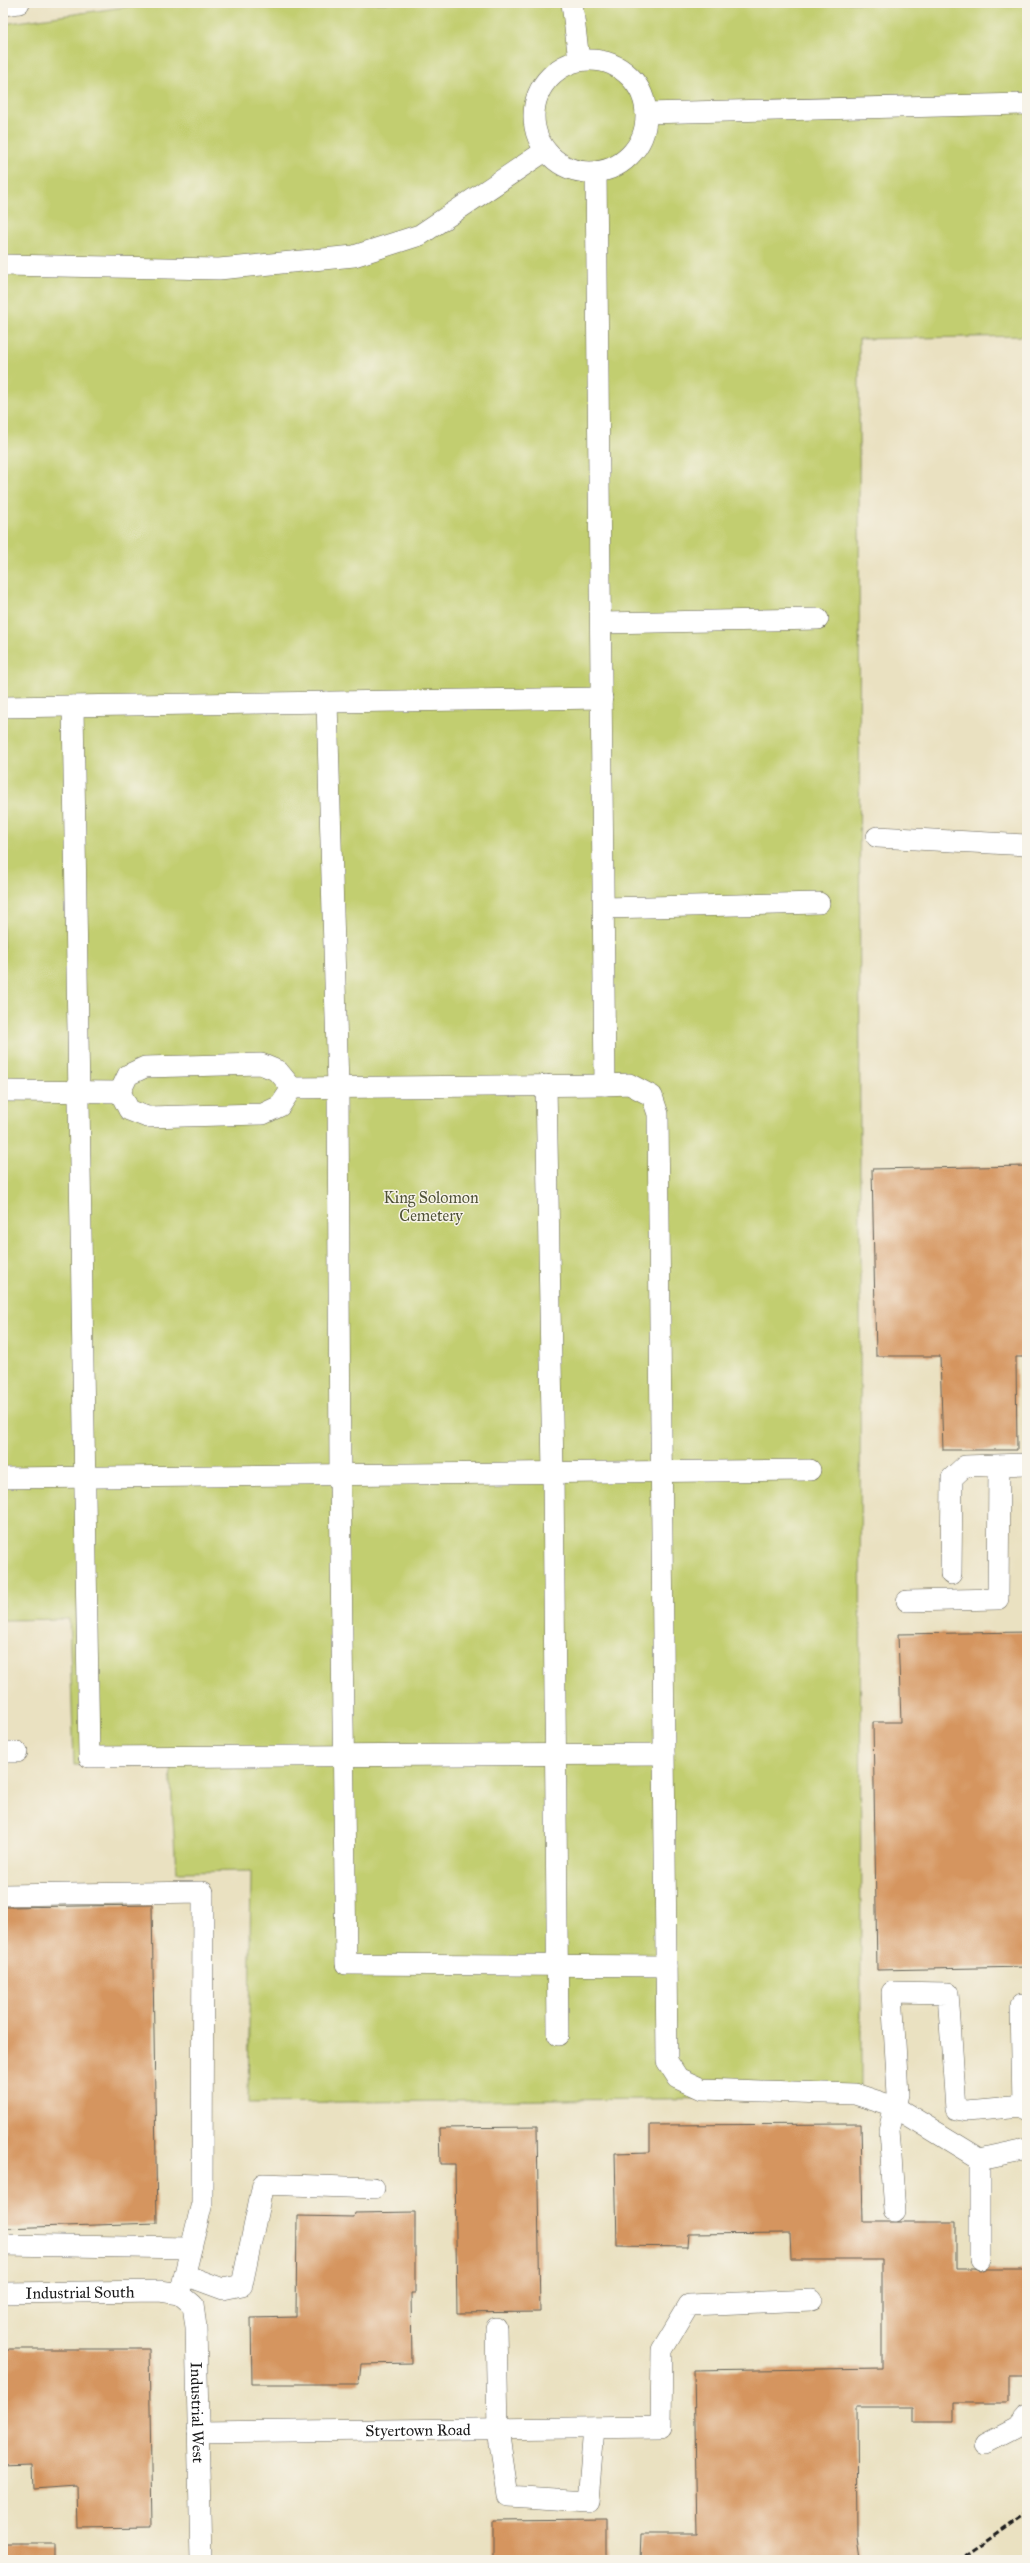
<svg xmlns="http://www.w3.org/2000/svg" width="1030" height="2563" viewBox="0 0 1030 2563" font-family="'IM FELL Great Primer',serif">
<rect width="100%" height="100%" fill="#f7f3e8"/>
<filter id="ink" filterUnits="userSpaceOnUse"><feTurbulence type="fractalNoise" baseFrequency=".025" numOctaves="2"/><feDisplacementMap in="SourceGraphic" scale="8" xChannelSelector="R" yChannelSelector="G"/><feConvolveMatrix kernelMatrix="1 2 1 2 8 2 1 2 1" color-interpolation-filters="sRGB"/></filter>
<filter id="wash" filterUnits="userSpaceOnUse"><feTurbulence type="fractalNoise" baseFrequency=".012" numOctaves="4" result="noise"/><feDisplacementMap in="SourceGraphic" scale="16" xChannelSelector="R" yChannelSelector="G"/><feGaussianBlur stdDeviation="0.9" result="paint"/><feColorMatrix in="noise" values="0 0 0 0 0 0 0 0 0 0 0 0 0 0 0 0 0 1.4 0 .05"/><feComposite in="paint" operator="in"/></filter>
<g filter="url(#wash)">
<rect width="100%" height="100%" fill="#eae1c1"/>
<path fill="#c2ce6f" stroke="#6f7546" d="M 153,3 L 1027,3 L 1027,336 L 859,339 L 861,2097 L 248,2103 L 251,1871 L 176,1872 L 170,1765 L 74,1765 L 69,1619 L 3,1620 L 3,24 Z"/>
<g id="blocks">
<path fill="#d5955f" d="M 1027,1166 L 1027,1357 L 1016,1357 L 1017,1450 L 943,1450 L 940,1356 L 876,1356 L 872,1169 Z
M 1027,1632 L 1027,1967 L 877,1970 L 873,1722 L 901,1722 L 898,1634 Z
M 152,1905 L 157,2223 L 3,2228 L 3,1907 Z
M 861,2124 L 863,2222 L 956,2222 L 956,2269 L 973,2269 L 980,2272 L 987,2269 L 1027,2269 L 1027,2377 L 1008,2377 L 1008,2403 L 954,2403 L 954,2422 L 914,2422 L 914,2407 L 857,2407 L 858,2539 L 861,2560 L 640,2560 L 641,2534 L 697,2534 L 694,2371 L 882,2368 L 882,2260 L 791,2260 L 790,2233 L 688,2234 L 687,2247 L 617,2246 L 615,2153 L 650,2152 L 650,2125 Z
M 537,2127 L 540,2312 L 457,2313 L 455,2164 L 440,2164 L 439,2128 Z
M 415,2212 L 415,2293 L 411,2293 L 412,2363 L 361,2364 L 359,2384 L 252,2384 L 251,2318 L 296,2317 L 297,2216 L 354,2217 L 355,2213 Z
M 3,2349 L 149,2349 L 152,2527 L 77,2528 L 76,2486 L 33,2489 L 32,2465 L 3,2466 Z
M 607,2519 L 607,2560 L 493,2560 L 493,2520 Z
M 3,2543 L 56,2543 L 56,2560 L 3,2560 Z"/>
</g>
</g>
<g filter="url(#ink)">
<use href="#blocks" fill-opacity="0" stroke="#646156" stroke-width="1"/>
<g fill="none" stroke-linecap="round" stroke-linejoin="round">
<defs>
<g id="minor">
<path d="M 572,3 L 579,60"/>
<path d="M 3,5 L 19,3"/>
<circle cx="590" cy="116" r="56"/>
<path d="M 646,113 L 1027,104"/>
<path d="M 596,172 L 605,1085 L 629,1084 L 652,1096 L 658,1114 L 667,2061 L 678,2078 L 702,2089 L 855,2094 L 895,2107 L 889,2130 L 895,2211"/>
<path d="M 3,265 L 219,269 L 354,256 L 420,235 L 545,151"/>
<path d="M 601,623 L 818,619"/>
<path d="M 327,702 L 338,1087 L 340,1474 L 346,1964 L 666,1966"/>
<path d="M 73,706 L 89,1757 L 664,1754"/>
<path d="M 3,707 L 602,698"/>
<path d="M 877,837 L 1027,845"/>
<path d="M 604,908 L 819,903"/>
<path d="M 261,1064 L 278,1071 L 292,1088 L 280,1106 L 263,1114 L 147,1117 L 129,1110 L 120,1092 L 128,1075 L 145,1067 Z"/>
<path d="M 546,1085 L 553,1472 L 558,2035"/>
<path d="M 292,1088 L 605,1085"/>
<path d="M 3,1091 L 120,1092"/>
<path d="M 3,1478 L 810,1470"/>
<path d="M 951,1574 L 952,1478 L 965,1466 L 1027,1464"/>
<path d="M 907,1601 L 998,1599 L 999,1466"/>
<path d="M 3,1752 L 17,1752"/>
<path d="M 3,1895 L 203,1892 L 202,2203 L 180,2294"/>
<path d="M 1021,2005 L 1023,2106"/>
<path d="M 980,2159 L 895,2107 L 898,2094 L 892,1992 L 948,1993 L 956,2109 L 967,2111 L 1023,2106 L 1027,2109"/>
<path d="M 980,2159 L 980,2260"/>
<path d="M 980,2159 L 1027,2149"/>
<path d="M 3,2245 L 191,2248"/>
<path d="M 185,2275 L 223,2289 L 242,2285 L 263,2184 L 374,2188"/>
<path id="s1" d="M 3,2293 L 160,2291 L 180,2294 L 193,2305 L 196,2327 L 201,2560"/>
<path d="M 496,2328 L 498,2430 L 508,2496 L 588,2501 L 594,2428"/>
<path id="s2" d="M 198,2432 L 661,2427 L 662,2350 L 689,2305 L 812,2300"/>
<path d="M 986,2443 L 1017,2427 L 1027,2415"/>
</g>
</defs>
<use href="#minor" stroke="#646156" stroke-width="22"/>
<use href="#minor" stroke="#fff" stroke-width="21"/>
<path stroke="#1c1c1c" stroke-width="3" stroke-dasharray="6 3" stroke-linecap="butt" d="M 958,2560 L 1027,2511"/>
</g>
</g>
<g text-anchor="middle" stroke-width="3" stroke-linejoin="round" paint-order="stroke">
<g font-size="16" fill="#4e5135" stroke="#f7f3e8">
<text x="431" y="1203">King Solomon<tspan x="431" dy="18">Cemetery</tspan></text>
</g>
<g font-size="16" fill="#1c1c1c" stroke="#f7f3e8">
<text dy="6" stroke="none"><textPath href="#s1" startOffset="77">Industrial South</textPath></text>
<text dy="6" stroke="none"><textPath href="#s1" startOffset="302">Industrial West</textPath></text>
<text dy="6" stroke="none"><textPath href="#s2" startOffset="220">Styertown Road</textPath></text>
</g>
</g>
<rect width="1030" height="2563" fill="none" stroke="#f7f3e8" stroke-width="16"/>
</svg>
